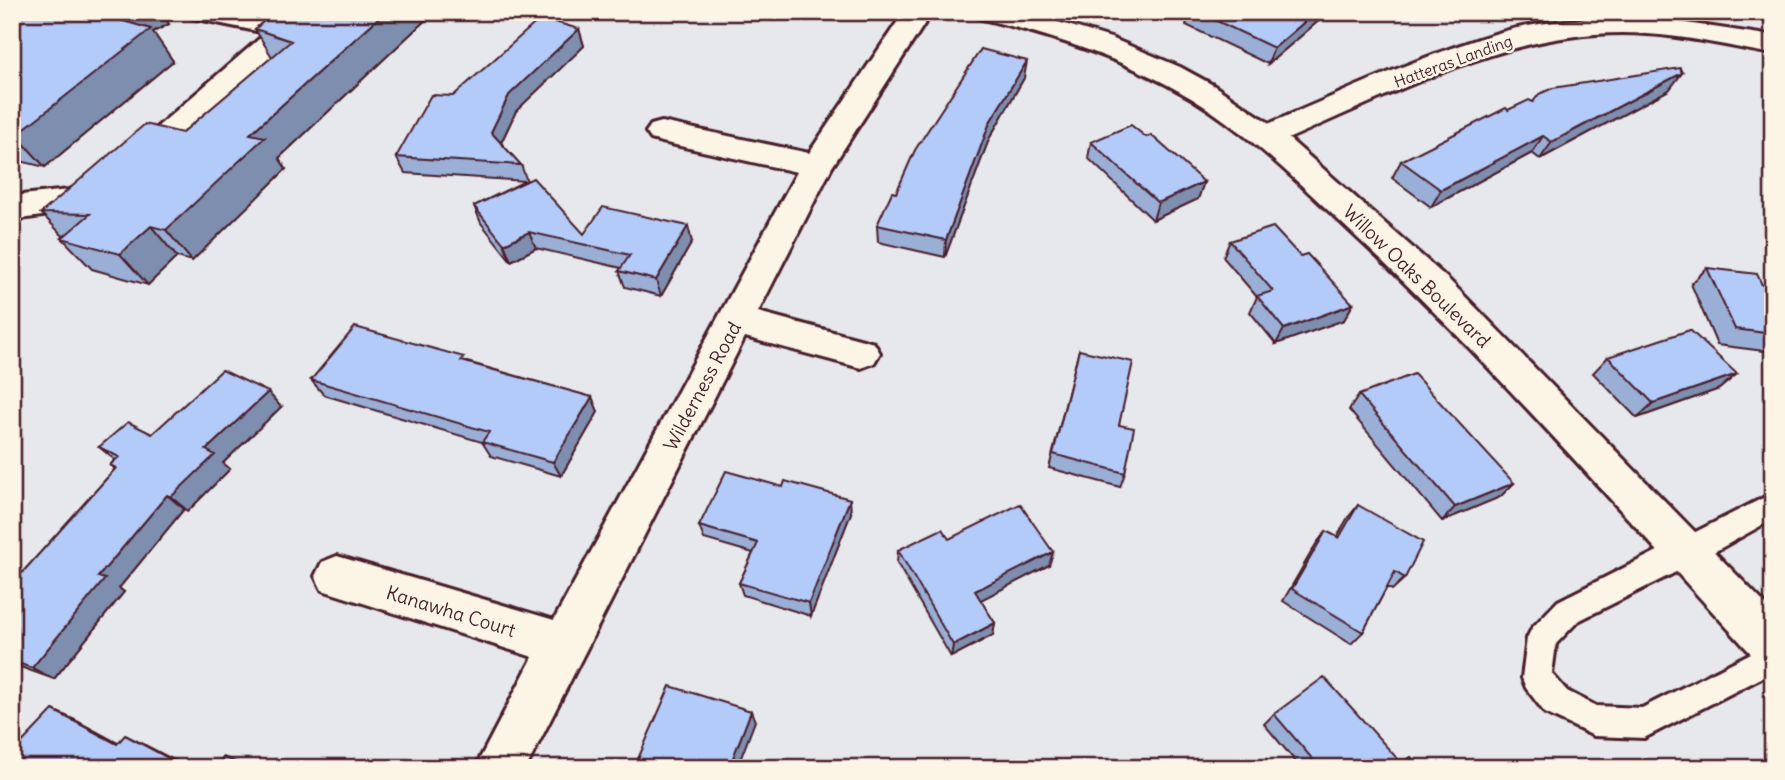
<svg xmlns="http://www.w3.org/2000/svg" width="1785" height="780" viewBox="0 0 1785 780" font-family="Delius,sans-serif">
<rect width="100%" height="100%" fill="#e6e8eb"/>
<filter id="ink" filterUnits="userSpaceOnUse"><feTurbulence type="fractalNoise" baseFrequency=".0143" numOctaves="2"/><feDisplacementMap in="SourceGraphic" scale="14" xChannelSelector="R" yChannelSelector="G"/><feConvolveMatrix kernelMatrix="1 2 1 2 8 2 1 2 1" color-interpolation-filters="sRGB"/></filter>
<g filter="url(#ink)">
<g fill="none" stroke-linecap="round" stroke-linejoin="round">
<defs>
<path id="lane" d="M 1773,493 L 1773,519 L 1696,562 L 1578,621 L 1556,644 L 1552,674 L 1567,691 L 1596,706 L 1642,708 L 1773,642 L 1773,672 L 1644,738 L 1594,736 L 1545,713 L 1526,688 L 1522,678 L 1527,638 L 1532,628 L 1558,601 Z"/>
<path id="street" d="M 189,12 L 247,12 L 282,19 L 290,12 L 321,12 L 299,35 L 121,195 L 73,212 L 12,220 L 12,196 L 69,190 L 97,179 L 266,33 L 193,18 Z
M 904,12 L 932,12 L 832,167 L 758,312 L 874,343 L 880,353 L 874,363 L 861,368 L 745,337 L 526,768 L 475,768 L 533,657 L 322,590 L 315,576 L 322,562 L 337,556 L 554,620 L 797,172 L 662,142 L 651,139 L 646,132 L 651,125 L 662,122 L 809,153 Z
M 1646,17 L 1773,36 L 1773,54 C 1731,47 1688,36 1647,34 C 1517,24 1394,94 1278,143 L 1267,146 L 1256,143 L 1251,136 L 1256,129 C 1336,96 1416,57 1498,33 C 1546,19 1597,18 1646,17 Z"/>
<path id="secondary" d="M 975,12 L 1025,12 L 1111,38 L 1180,67 L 1213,85 L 1278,129 L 1448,279 L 1773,612 L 1773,666 L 1757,660 C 1623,515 1494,364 1349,230 C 1299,183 1250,134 1191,98 C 1125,59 1054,36 979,18 Z"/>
</defs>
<use href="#lane" stroke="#4a1f2b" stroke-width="6"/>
<use href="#street" stroke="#4a1f2b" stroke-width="6"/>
<use href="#secondary" stroke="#4a1f2b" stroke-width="6"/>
<use href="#lane" fill="#fcf5e5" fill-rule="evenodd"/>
<use href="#street" fill="#fcf5e5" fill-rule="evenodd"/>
<use href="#secondary" fill="#fcf5e5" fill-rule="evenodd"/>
</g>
<path fill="#9aafd6" stroke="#4a1f2b" stroke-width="2" d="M 12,12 L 161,12 L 169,24 L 153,32 L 173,61 L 45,167 L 16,160 L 12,163 Z
M 274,12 L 434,12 L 279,158 L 286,169 L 192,261 L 177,257 L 148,285 L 92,269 L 62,238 L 64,237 L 41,213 L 182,133 L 272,57 L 255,29 Z
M 1190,12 L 1329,12 L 1268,64 L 1186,25 Z
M 579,29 L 584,46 L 516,111 L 501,143 L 521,165 L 527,181 L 584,234 L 692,242 L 661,296 L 625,287 L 619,271 L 621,268 L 536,248 L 511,261 L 481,223 L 474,206 L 525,181 L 405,173 L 396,157 L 453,96 Z
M 1682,73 L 1669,90 L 1540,159 L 1532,153 L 1431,207 L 1392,178 L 1401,161 L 1533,102 Z
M 1024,78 L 989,139 L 945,257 L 878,242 L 877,225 L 896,193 Z
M 1146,137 L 1204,182 L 1198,199 L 1153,220 L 1088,158 L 1091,142 Z
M 1230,241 L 1300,256 L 1353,304 L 1344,320 L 1276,344 L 1250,312 L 1257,297 L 1223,257 Z
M 1707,268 L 1762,285 L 1773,286 L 1773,352 L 1717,345 L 1691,284 Z
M 1079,350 L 1119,425 L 1125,473 L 1120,487 L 1049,468 Z
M 1608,357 L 1737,374 L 1719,389 L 1637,418 L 1593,373 Z
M 467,362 L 592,397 L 598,412 L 561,476 L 491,456 L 482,442 L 324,395 L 311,380 Z
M 1359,395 L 1514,483 L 1500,497 L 1442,521 L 1349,410 Z
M 281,407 L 223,463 L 230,469 L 188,511 L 184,509 L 119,588 L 124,592 L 54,679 L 12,664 L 12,583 L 13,583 L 115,469 L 110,465 L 115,460 L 99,447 L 152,434 Z
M 1358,505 L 1405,578 L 1392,590 L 1387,587 L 1363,632 L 1351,644 L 1283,601 L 1316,544 L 1326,531 L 1337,537 L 1347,519 Z
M 851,513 L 811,616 L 743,595 L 739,583 L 753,553 L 704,539 L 699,526 Z
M 949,539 L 1053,552 L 1049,565 L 980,600 L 995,623 L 993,635 L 951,657 L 897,563 L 898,550 Z
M 1274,714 L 1402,763 L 1411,757 L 1421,768 L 1301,768 L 1264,724 Z"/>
<path fill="#7d8eae" stroke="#4a1f2b" stroke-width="2" d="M 103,12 L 161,12 L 169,24 L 153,32 L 173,61 L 45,167 L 16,135 L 99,14 Z
M 385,12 L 434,12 L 279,158 L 286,169 L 192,261 L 166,230 L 250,134 Z
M 1316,12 L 1329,12 L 1268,64 L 1274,48 Z
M 579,29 L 584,46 L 516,111 L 498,149 L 491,132 L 509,95 Z
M 1027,61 L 1024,78 L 989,139 L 945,257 L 946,240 L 990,122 Z
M 1682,73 L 1669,90 L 1540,159 L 1552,142 Z
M 1543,136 L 1532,153 L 1431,207 L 1441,190 Z
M 1204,182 L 1198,199 L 1153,220 L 1158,203 Z
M 151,226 L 177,257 L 148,285 L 120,254 Z
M 688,226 L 692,242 L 661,296 L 656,280 Z
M 529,232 L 536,248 L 511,261 L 504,244 Z
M 1353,304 L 1344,320 L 1276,344 L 1284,329 Z
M 1737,374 L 1719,389 L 1637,418 L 1653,403 Z
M 268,392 L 281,407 L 223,463 L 230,469 L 188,511 L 171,497 L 206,450 Z
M 592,397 L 598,412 L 561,476 L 553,462 Z
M 1514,483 L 1500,497 L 1442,521 L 1455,507 Z
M 167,495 L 184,509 L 119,588 L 124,592 L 54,679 L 32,668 L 98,577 Z
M 850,499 L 851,513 L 811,616 L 809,603 Z
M 1053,552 L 1049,565 L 973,604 L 975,591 Z
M 995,623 L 993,635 L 951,657 L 953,645 Z
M 53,710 L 75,720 L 138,754 L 117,744 Z
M 751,711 L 755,721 L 737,768 L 729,768 Z
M 125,735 L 145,745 L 189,768 L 187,768 Z"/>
<path fill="#b3cbf9" stroke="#4a1f2b" stroke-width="2" d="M 12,12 L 103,12 L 99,14 L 151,29 L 16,135 L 12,135 Z
M 274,12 L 385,12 L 250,134 L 265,137 L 166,230 L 151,226 L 120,254 L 62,238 L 90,214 L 41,213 L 145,124 L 182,133 L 291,41 L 255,29 Z
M 1198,12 L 1316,12 L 1274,48 Z
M 541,18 L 579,29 L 509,95 L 491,132 L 521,165 L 396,157 L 431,95 L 453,96 Z
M 981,49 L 1027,61 L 990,122 L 946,240 L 877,225 L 892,192 L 896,193 L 915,150 Z
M 1680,68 L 1682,73 L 1552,142 L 1543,136 L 1441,190 L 1401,161 L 1506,108 L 1508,110 L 1529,100 L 1533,102 L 1539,94 L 1553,88 Z
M 1131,125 L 1146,137 L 1151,135 L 1204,182 L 1158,203 L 1091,142 Z
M 533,178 L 584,234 L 603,207 L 688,226 L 656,280 L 619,271 L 630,255 L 529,232 L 504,244 L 474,206 Z
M 1273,227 L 1300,256 L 1307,254 L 1353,304 L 1284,329 L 1257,296 L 1273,291 L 1230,241 Z
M 1707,268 L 1757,274 L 1762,285 L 1773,286 L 1773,334 L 1735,329 Z
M 355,327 L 464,357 L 461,361 L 592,397 L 553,462 L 482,442 L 489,432 L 311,380 Z
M 1690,330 L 1737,374 L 1653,403 L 1608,357 Z
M 1079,350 L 1133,362 L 1119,425 L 1134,428 L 1125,473 L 1053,454 Z
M 222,370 L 268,392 L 206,450 L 215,455 L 171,497 L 167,495 L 98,577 L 105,579 L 32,668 L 12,661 L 12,583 L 13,583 L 116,468 L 110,465 L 119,457 L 99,447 L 128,422 L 152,434 Z
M 1414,374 L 1514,483 L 1455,507 L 1359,395 Z
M 726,471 L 783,487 L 785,481 L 850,499 L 809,603 L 739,583 L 758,543 L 699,526 Z
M 1020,504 L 1053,552 L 975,591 L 995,623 L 953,645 L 898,550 L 942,529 L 949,539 Z
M 1358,505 L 1423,542 L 1405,578 L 1395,572 L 1363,632 L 1292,589 L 1326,531 L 1339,538 Z
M 1324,677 L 1402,764 L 1411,757 L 1421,768 L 1320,768 L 1274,714 Z
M 670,686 L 751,711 L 729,768 L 634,768 Z
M 53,710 L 117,744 L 125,735 L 187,768 L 12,768 L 12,753 Z
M 223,757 L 250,768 L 215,768 Z"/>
</g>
<g text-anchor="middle" stroke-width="5" stroke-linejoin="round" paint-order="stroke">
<g font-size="16" fill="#4a1f2b" stroke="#fcf5e5">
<text transform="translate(1453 61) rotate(-20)" y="6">Hatteras Landing</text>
</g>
<g font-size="19" fill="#4a1f2b" stroke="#fcf5e5">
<text transform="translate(1417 276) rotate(44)" y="7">Willow Oaks Boulevard</text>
<text transform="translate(702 386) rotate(-62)" y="7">Wilderness Road</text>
<text transform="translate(451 611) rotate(17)" y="7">Kanawha Court</text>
</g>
</g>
<rect width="1785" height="780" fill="none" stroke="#fcf5e5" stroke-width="42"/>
<rect x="21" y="21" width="1743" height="738" fill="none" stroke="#4a1f2b" stroke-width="2.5" filter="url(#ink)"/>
</svg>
